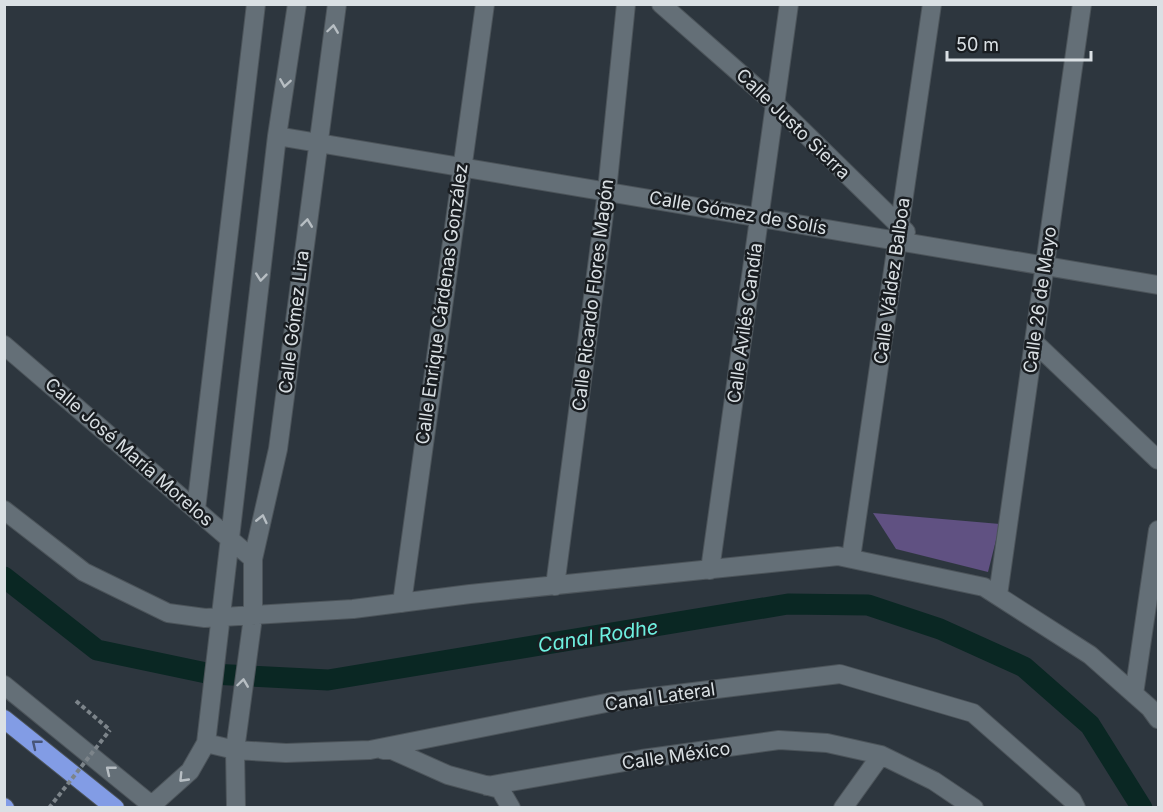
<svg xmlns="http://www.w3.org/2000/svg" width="1163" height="812" viewBox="0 0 1163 812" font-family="Inter,sans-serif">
<rect width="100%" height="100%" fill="#2d363e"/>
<path fill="#605182" d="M 873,513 L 1000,524 L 988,572 L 896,549 Z"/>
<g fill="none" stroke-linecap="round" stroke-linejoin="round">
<path stroke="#0a2723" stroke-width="21" d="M 4,577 L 97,650 L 211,674 L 328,680 L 788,604 L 868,605 L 940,629 L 1024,667 L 1090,725 L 1142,808"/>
<defs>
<path id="minor" d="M 661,4 L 775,104 L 906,232
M 277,136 L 1158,285
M 1034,342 L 1158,460
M 4,345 L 253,559
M 196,509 L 256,4
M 4,510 L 84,572 L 168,613 L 205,618 L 353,609 L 470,594 L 838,556 L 984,587 L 1090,655 L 1150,708 L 1158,719
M 851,558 L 932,4
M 710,570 L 789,4
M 555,586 L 607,191 L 626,4
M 998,595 L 1082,4
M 402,603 L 485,4
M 4,685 L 155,808
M 1134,694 L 1158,530
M 206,743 L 235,750 L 286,753 L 370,750 L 611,702 L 840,674 L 973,713 L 1072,800 L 1076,808
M 383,750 L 392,750 L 448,775 L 500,789 L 511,808
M 487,786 L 642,759 L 779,740 L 827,743 L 881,755 L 934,781 L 974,808
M 152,805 L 190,771 L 206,743 L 277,136 L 297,4
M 236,808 L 235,750 L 253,617 L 253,559 L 278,449 L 337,4
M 843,808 L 881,755"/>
<path id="highway" d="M 4,719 L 115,808
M 4,807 L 5,808"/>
</defs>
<use href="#minor" stroke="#4c545a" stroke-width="20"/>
<use href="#highway" stroke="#4c545a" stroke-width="20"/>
<path stroke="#7c848a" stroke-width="4" stroke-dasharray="4.5 3" stroke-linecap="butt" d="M 76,701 L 110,730"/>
<use href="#minor" stroke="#646f77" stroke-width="18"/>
<use href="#highway" stroke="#829ce5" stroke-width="18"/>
<path stroke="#7c848a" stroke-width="4" stroke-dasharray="4.5 3" stroke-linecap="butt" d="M 49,808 L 110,730"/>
</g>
<defs><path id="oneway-chevron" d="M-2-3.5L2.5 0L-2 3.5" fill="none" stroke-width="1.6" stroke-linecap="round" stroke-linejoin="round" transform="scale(1.5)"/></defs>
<g stroke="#b7bec3">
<use href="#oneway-chevron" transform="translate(333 29) rotate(-82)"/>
<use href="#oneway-chevron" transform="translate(285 83) rotate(99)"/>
<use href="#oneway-chevron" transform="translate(307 223) rotate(-83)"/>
<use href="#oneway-chevron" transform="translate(261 277) rotate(96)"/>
<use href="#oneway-chevron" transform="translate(262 519) rotate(-77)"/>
<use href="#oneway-chevron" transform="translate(243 683) rotate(-82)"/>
<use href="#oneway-chevron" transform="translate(110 770) rotate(-141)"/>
<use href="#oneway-chevron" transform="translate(183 778) rotate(134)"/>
</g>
<use stroke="#485679" href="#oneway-chevron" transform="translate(36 744) rotate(-141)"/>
<g text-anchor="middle" stroke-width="5" stroke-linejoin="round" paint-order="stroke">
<g font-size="18" fill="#dae0e4" stroke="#191d21">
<text transform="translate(793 124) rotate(44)" y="6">Calle Justo Sierra</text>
<text transform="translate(738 213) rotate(10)" y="6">Calle Gómez de Solís</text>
<text transform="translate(892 281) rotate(-82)" y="6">Calle Váldez Balboa</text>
<text transform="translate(593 295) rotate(-83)" y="6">Calle Ricardo Flores Magón</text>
<text transform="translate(1040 300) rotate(-82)" y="6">Calle 26 de Mayo</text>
<text transform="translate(442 304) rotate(-82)" y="6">Calle Enrique Cárdenas González</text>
<text transform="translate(294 322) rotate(-83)" y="6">Calle Gómez Lira</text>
<text transform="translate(745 323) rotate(-82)" y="6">Calle Avilés Candía</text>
<text transform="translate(129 452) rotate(41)" y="6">Calle José María Morelos</text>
<text transform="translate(660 697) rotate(-8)" y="6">Canal Lateral</text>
<text transform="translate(676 756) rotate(-8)" y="6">Calle México</text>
</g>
<g font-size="20" font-style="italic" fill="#6ef0e0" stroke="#191d21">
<text transform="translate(598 636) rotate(-9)" y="7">Canal Rodhe</text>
</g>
</g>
<rect width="1163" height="812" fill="none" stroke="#dae0e4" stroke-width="12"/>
<path d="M947 51v9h144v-9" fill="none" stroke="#dae0e4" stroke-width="3"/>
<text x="956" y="51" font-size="18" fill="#dae0e4" stroke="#191d21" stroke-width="4.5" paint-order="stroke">50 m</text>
</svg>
